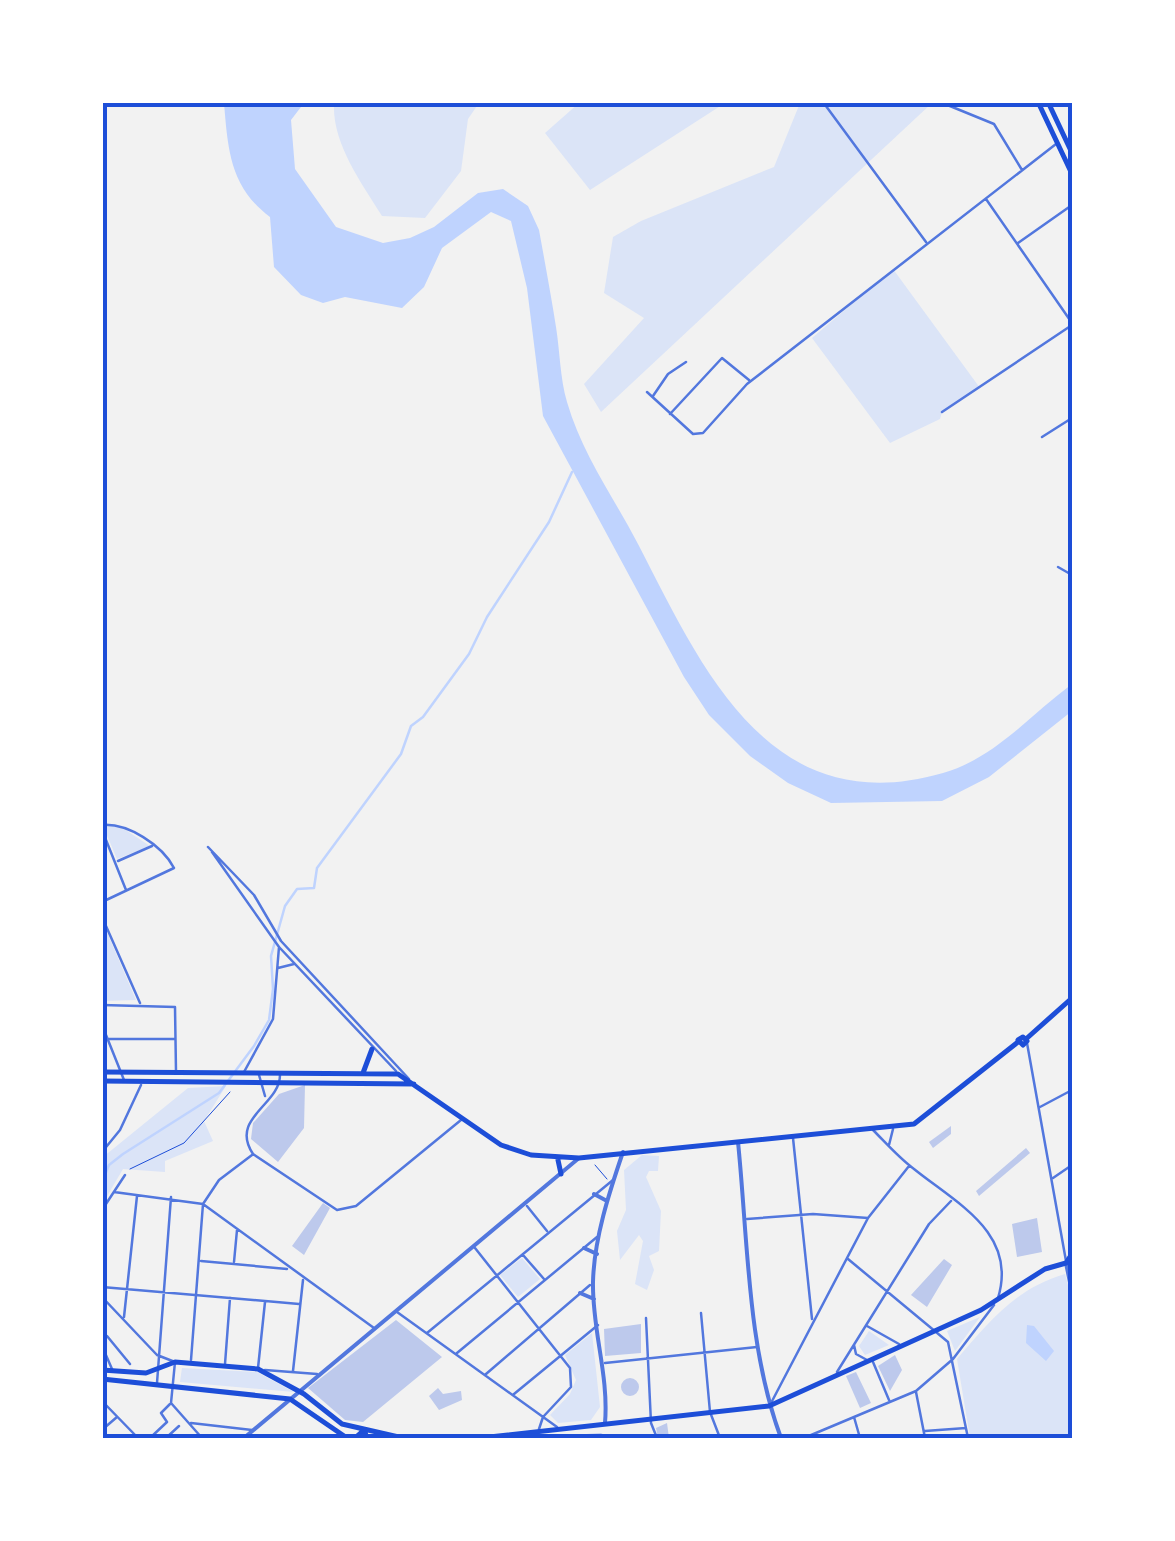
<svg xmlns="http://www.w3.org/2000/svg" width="1175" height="1541" viewBox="0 0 1175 1541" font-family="'Nunito Sans',sans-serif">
<rect width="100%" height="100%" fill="#f2f2f2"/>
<path fill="#dbe4f7" d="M 334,103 L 479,103 L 468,119 L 461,171 L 425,218 L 382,216 C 361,182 332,143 334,103 Z
M 579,103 L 579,102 L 725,103 L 590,190 L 545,133 Z
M 800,103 L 932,103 L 601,412 L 584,384 L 644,318 L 604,293 L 613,237 L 641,221 L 774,167 Z
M 893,269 L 980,388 L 942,412 L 940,419 L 890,443 L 812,338 Z
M 118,825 L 150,846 L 117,859 L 103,826 Z
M 102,923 L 103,923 L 136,1000 L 103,1001 Z
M 226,1086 L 204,1121 L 213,1141 L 165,1161 L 165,1172 L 123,1169 L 103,1203 L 103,1157 L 188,1088 Z
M 642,1155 L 659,1156 L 658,1171 L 649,1171 L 646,1177 L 661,1211 L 659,1251 L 649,1256 L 654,1270 L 647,1290 L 635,1284 L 643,1241 L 639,1235 L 620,1260 L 617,1231 L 626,1210 L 624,1170 Z
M 522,1258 L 540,1279 L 518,1297 L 500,1275 Z
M 1065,1274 L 1072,1299 L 1072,1438 L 970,1438 L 957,1359 C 989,1322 1016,1288 1065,1274 Z
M 980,1317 L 955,1351 L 947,1331 Z
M 869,1331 L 889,1345 L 865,1355 L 859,1346 Z
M 592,1333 L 600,1407 L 591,1420 L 558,1423 L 550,1415 L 570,1394 L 576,1380 L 565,1355 Z
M 182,1368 L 257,1372 L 294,1392 L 180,1382 Z"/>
<path fill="#bfd3fe" d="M 224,103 L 304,103 L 291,120 L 295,169 L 336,227 L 383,243 L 410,238 L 434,227 L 478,193 L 503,189 L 528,206 L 539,230 C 545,263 551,295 556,327 C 560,352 560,378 567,402 C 582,454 613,496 638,544 C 703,670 770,823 943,773 C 995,758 1030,715 1072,684 L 1072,711 L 989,777 L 942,801 L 831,803 L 788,783 L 750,756 L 709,715 L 684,677 L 543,416 L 527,288 L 511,221 L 491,212 L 442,248 L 424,287 L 402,308 L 345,297 L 323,303 L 301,295 L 274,267 L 270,217 C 230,187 228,150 224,103 Z
M 1027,1325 L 1034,1326 L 1054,1351 L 1046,1361 L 1026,1343 Z"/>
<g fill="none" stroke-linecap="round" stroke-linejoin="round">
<path stroke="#bfd3fe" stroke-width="2.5" d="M 102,1182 L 109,1165 L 123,1154 L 219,1093 L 254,1046 L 269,1020 L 273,989 L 271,956 L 285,906 L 297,889 L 314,888 L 317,868 L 401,754 L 411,726 L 423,717 L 469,654 L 487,617 L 549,522 L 572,472"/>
</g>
<path fill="#bdc9ec" d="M 305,1085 L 304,1128 L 278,1162 L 251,1139 L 253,1123 L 279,1094 Z
M 951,1126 L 951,1134 L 933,1148 L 929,1142 Z
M 1026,1148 L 1030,1153 L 979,1196 L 976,1191 Z
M 323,1203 L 330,1208 L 304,1255 L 292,1246 Z
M 1037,1218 L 1042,1252 L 1017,1257 L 1012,1224 Z
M 944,1259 L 952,1265 L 927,1307 L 911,1295 Z
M 396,1320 L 442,1357 L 363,1422 L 345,1420 L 308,1388 Z
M 641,1324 L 641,1353 L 605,1356 L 604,1329 Z
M 895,1355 L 902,1370 L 890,1391 L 878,1366 Z
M 856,1372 L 871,1403 L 860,1408 L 846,1376 Z
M621 1387a9 9 0 1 1 18 0a9 9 0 1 1-18 0Z
M 438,1388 L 443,1394 L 461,1391 L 462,1400 L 439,1410 L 429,1396 Z
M 667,1423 L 669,1438 L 658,1438 L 656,1428 Z
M 601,1433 L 609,1438 L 572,1435 Z"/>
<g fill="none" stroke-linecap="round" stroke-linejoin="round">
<path stroke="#1d4ed8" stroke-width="1" d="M 595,1165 L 607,1179
M 130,1169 L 184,1143 L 230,1092"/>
<path stroke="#5277de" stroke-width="2.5" d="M 823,102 L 926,242
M 945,104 L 994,124 L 1022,170
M 986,199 L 1072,323
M 1018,243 L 1072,205
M 647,392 L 693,434 L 703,433 L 747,384 L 1056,144
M 653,396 L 668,374 L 686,362
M 942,412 L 1072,325
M 670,414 L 722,358 L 749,380
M 1042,437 L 1072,418
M 1058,567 L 1072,575
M 102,825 C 128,823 162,845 174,868 L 102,902
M 102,830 L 126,890
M 208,847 L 254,895 L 281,941 L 409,1079
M 212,852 L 279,947 L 396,1071
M 118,861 L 152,846
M 102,917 L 140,1003
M 278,968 L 294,964
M 102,1005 L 175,1007 L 176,1072
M 102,1025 L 124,1080
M 108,1039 L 175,1039
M 1027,1043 L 1066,1261
M 244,1072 L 273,1019 L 279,947
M 259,1075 L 265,1096
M 280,1075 C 280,1105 229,1118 253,1154 L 337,1210 L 356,1206 L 461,1120
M 1040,1107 L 1072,1090
M 873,1130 C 886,1143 899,1158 914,1169 C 956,1203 1018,1233 998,1298
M 793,1138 L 812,1319
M 889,1145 L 893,1129
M 102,1152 L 120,1130 L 141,1085
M 1053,1178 L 1072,1165
M 114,1192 L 203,1204 L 374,1328
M 527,1206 L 547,1231
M 102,1210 L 125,1175
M 747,1219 L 813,1214 L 868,1218
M 475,1248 L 570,1368 L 571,1387 L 543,1417 L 539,1429
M 523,1255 L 544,1279
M 848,1259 L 948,1342 L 968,1438
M 201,1261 L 287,1269
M 234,1262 L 237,1230
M 102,1287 L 299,1304
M 102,1297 L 157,1355 L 175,1362 L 171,1403 L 202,1438
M 397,1312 L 557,1427
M 701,1313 L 710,1412 L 720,1438
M 124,1317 L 137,1196
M 646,1318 L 651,1423 L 657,1438
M 867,1326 L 899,1344
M 427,1333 L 613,1180
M 102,1339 L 107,1336 L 130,1364
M 854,1345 L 856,1354 L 867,1360
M 102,1346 L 112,1369
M 457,1353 L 597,1237
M 191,1360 L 203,1204 L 219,1180 L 252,1155
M 873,1362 L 889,1400
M 605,1363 L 757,1347
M 225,1364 L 230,1298
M 258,1368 L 265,1302
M 265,1370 L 317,1374
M 293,1371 L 303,1280
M 837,1372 L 929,1224 L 951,1201
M 486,1374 L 590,1285
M 157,1383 L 171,1197
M 916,1392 L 925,1438
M 514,1394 L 598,1325
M 102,1401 L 138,1438
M 770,1405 L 868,1218 L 909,1166
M 854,1417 L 860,1438
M 191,1423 L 252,1430
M 103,1429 L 117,1417
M 925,1431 L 966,1428
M 150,1438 L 167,1422 L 161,1413 L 170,1404
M 166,1438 L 179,1426
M 804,1438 L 916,1391 L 953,1359 L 994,1305"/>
<path stroke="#5277de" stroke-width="4" d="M 738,1142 C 748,1240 747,1347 781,1438
M 594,1194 L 607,1201
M 584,1248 L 597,1254
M 1066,1263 L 1072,1292
M 580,1293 L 594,1299
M 605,1423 C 609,1375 592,1330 593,1282 C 594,1239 609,1193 623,1152
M 244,1438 L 579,1158"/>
<path stroke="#1d4ed8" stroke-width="5" d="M 1023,1037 L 1027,1041 L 1023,1045 L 1018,1040 Z
M 1026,1039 L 1072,998
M 102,1072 L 398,1074 L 501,1145 L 531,1155 L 579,1158 L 914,1124 L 1018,1042
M 363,1073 L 372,1049
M 102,1081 L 414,1084
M 558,1160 L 561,1174
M 102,1370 L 146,1373 L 175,1362 L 258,1369 L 304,1394 L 342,1424 L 403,1438
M 102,1379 L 290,1399 L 347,1438
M 355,1438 L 364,1430 L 367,1438
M 480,1438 L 769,1406 L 981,1310 L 1045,1269 L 1066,1263 L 1072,1254"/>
<path stroke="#1d4ed8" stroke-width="5" d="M 1038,102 L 1072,174
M 1048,102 L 1072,153"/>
</g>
<rect width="1175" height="1541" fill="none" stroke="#ffffff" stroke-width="210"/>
<rect x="105" y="105" width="965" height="1331" fill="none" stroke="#1d4ed8" stroke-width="4"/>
</svg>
